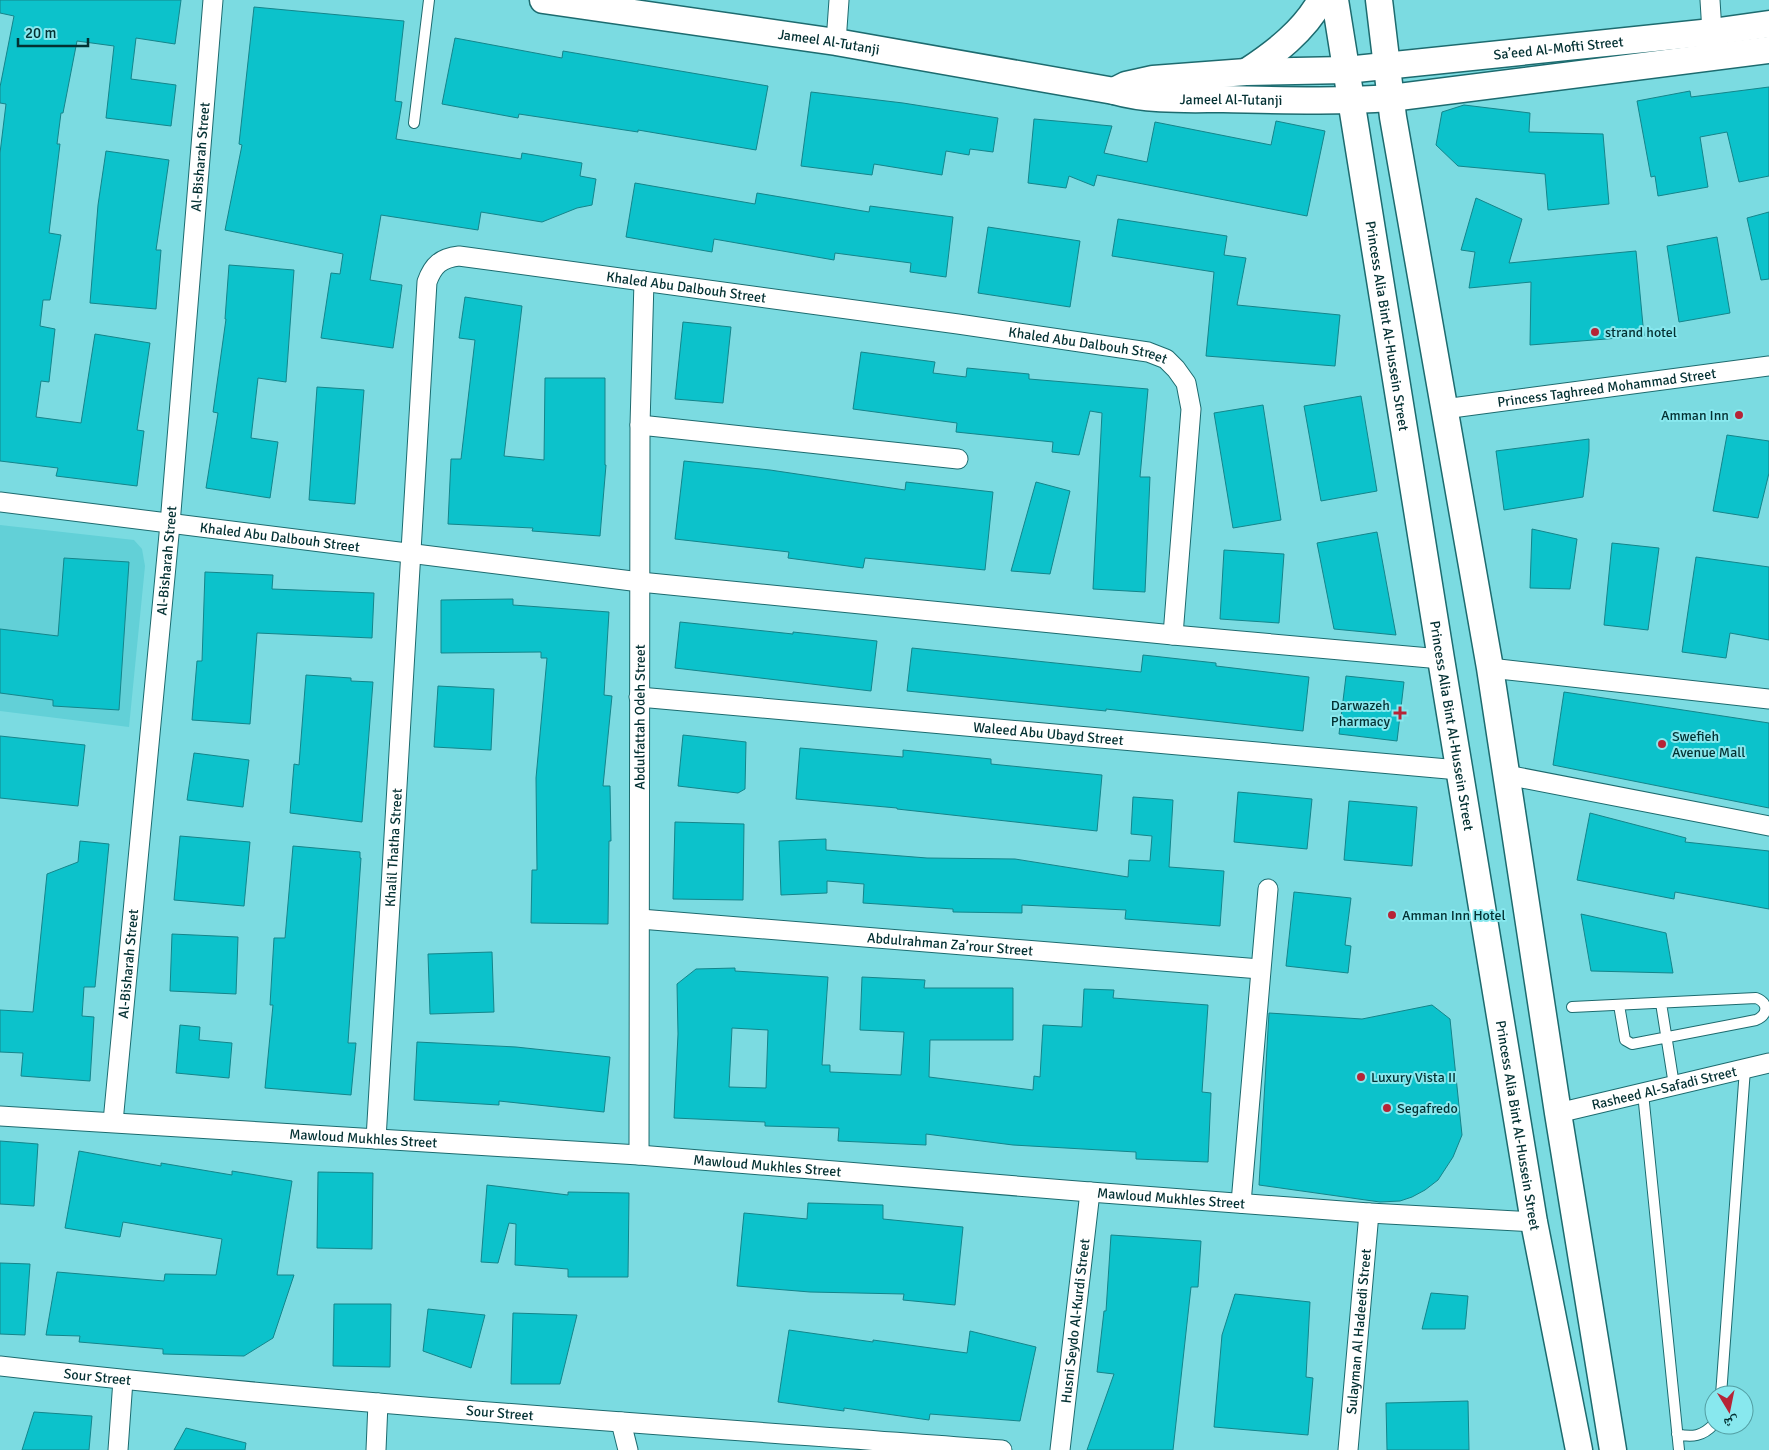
<svg xmlns="http://www.w3.org/2000/svg" width="1769" height="1450" viewBox="0 0 1769 1450" font-family="Signika,'Noto Naskh Arabic',sans-serif">
<rect width="100%" height="100%" fill="#7bdbe1"/>
<path fill="#62d0d7" d="M 0,525 L 134,540 L 142,549 L 145,566 L 129,727 L 0,711 Z"/>
<path fill="#0cc2cb" stroke="#14858b" fill-rule="evenodd" d="M 0,0 L 181,0 L 175,44 L 136,38 L 131,79 L 176,85 L 171,126 L 106,118 L 114,46 L 77,41 L 63,113 L 61,113 L 57,144 L 60,144 L 49,233 L 61,235 L 50,300 L 43,300 L 40,326 L 55,329 L 49,382 L 41,381 L 36,417 L 81,423 L 95,334 L 150,343 L 137,430 L 144,431 L 137,486 L 56,476 L 58,468 L 0,461 L 0,153 L 6,104 L 0,103 L 0,87 L 14,16 L 0,13 Z
M 254,7 L 404,21 L 395,101 L 402,102 L 396,139 L 521,159 L 522,153 L 582,163 L 580,176 L 596,179 L 592,205 L 577,208 L 542,222 L 481,212 L 478,230 L 381,215 L 370,280 L 402,285 L 393,348 L 321,338 L 331,273 L 340,274 L 343,254 L 225,230 L 242,145 L 239,144 Z
M 455,38 L 562,58 L 563,51 L 768,86 L 756,150 L 638,130 L 638,132 L 519,114 L 518,118 L 442,104 Z
M 1769,87 L 1769,176 L 1739,182 L 1727,132 L 1700,137 L 1708,187 L 1658,196 L 1655,176 L 1651,177 L 1637,101 L 1690,91 L 1691,97 Z
M 811,92 L 903,103 L 998,118 L 993,152 L 970,149 L 969,155 L 946,151 L 942,175 L 874,164 L 872,175 L 801,166 Z
M 1464,105 L 1530,113 L 1529,132 L 1603,134 L 1609,204 L 1548,210 L 1545,174 L 1458,166 L 1436,145 L 1442,112 Z
M 1034,119 L 1112,126 L 1104,153 L 1147,162 L 1155,122 L 1271,145 L 1276,121 L 1325,131 L 1307,216 L 1097,175 L 1094,186 L 1069,176 L 1066,188 L 1028,183 Z
M 106,151 L 169,160 L 156,250 L 161,250 L 156,309 L 90,303 L 98,205 Z
M 635,183 L 755,204 L 757,193 L 869,212 L 870,206 L 953,217 L 946,277 L 910,272 L 911,263 L 835,253 L 834,260 L 714,239 L 712,252 L 626,237 Z
M 1476,198 L 1522,219 L 1509,263 L 1636,251 L 1644,336 L 1530,345 L 1531,282 L 1469,288 L 1475,252 L 1461,250 Z
M 1769,212 L 1769,279 L 1761,280 L 1747,218 Z
M 1118,219 L 1227,236 L 1224,255 L 1246,258 L 1237,305 L 1340,315 L 1335,366 L 1206,356 L 1214,272 L 1112,256 Z
M 988,227 L 1080,241 L 1070,307 L 978,293 Z
M 1717,237 L 1730,313 L 1679,322 L 1667,246 Z
M 229,265 L 294,270 L 286,382 L 258,378 L 251,438 L 278,442 L 270,498 L 206,488 L 218,413 L 213,412 L 226,319 L 225,319 Z
M 465,297 L 522,306 L 504,456 L 544,460 L 545,378 L 605,378 L 605,465 L 606,465 L 600,536 L 532,531 L 533,528 L 448,524 L 451,459 L 461,459 L 475,340 L 459,338 Z
M 683,322 L 731,327 L 723,403 L 675,399 Z
M 861,352 L 935,362 L 933,373 L 966,377 L 967,368 L 1029,374 L 1029,379 L 1148,389 L 1140,477 L 1150,477 L 1145,592 L 1093,589 L 1102,413 L 1090,411 L 1079,455 L 1052,452 L 1053,442 L 956,432 L 957,423 L 853,409 Z
M 317,387 L 364,390 L 355,504 L 309,500 Z
M 1361,396 L 1377,491 L 1321,501 L 1304,406 Z
M 1263,405 L 1281,520 L 1233,528 L 1214,413 Z
M 1727,435 L 1769,441 L 1769,473 L 1758,518 L 1713,511 Z
M 1589,439 L 1589,451 L 1583,497 L 1504,510 L 1496,451 Z
M 684,461 L 770,470 L 905,490 L 906,482 L 993,492 L 985,570 L 865,558 L 863,568 L 788,558 L 789,552 L 675,539 Z
M 1036,482 L 1070,491 L 1050,574 L 1011,571 Z
M 1532,529 L 1577,539 L 1570,589 L 1530,588 Z
M 1377,532 L 1396,635 L 1334,629 L 1317,543 Z
M 1612,543 L 1659,548 L 1648,630 L 1604,625 Z
M 1224,550 L 1284,554 L 1279,623 L 1220,619 Z
M 1696,557 L 1769,567 L 1769,640 L 1730,633 L 1726,658 L 1682,652 Z
M 64,558 L 129,562 L 119,710 L 53,706 L 53,700 L 0,693 L 0,629 L 58,636 Z
M 205,572 L 273,575 L 272,589 L 374,593 L 372,638 L 257,633 L 250,724 L 192,720 L 197,661 L 202,661 Z
M 513,599 L 513,605 L 609,612 L 604,695 L 612,696 L 603,786 L 610,786 L 611,841 L 609,841 L 608,924 L 531,923 L 532,870 L 537,870 L 536,778 L 547,658 L 541,658 L 541,652 L 441,653 L 441,600 Z
M 680,622 L 793,634 L 793,632 L 877,641 L 871,691 L 675,668 Z
M 912,648 L 1141,672 L 1143,655 L 1216,663 L 1216,666 L 1309,677 L 1303,731 L 1106,709 L 1106,711 L 907,691 Z
M 306,675 L 351,678 L 351,681 L 373,682 L 362,822 L 290,813 L 294,764 L 299,765 Z
M 1346,676 L 1404,682 L 1397,741 L 1339,734 Z
M 438,686 L 494,689 L 491,750 L 434,747 Z
M 1564,692 L 1769,723 L 1769,808 L 1553,765 Z
M 683,735 L 746,742 L 745,789 L 738,793 L 678,786 Z
M 0,736 L 85,745 L 78,806 L 0,798 Z
M 800,748 L 903,757 L 903,750 L 991,759 L 991,764 L 1102,775 L 1097,831 L 897,809 L 897,808 L 796,799 Z
M 194,753 L 249,760 L 243,807 L 187,800 Z
M 1238,792 L 1312,799 L 1307,849 L 1234,842 Z
M 1133,797 L 1173,800 L 1169,867 L 1224,871 L 1220,926 L 1125,919 L 1126,910 L 1022,905 L 1022,913 L 953,912 L 953,909 L 863,903 L 864,884 L 827,881 L 827,893 L 781,895 L 779,841 L 826,839 L 826,850 L 927,858 L 1015,859 L 1128,877 L 1129,860 L 1150,861 L 1152,836 L 1131,834 Z
M 1349,801 L 1417,807 L 1412,866 L 1344,860 Z
M 1590,813 L 1686,838 L 1685,842 L 1769,851 L 1769,909 L 1675,892 L 1674,899 L 1577,880 Z
M 675,822 L 744,824 L 743,900 L 673,899 Z
M 180,836 L 250,842 L 244,906 L 174,900 Z
M 80,841 L 109,844 L 95,987 L 84,987 L 82,1016 L 94,1017 L 90,1081 L 21,1076 L 23,1053 L 0,1052 L 0,1010 L 33,1012 L 47,874 L 78,862 Z
M 293,846 L 360,852 L 360,858 L 361,858 L 348,1043 L 356,1043 L 351,1095 L 265,1088 L 273,1005 L 270,1005 L 274,938 L 285,938 Z
M 1294,892 L 1351,898 L 1345,945 L 1351,946 L 1348,973 L 1286,966 Z
M 1581,914 L 1666,933 L 1673,973 L 1591,971 Z
M 172,934 L 238,937 L 236,994 L 170,991 Z
M 492,952 L 494,1012 L 430,1014 L 428,954 Z
M 735,968 L 735,971 L 828,977 L 822,1065 L 830,1065 L 830,1072 L 901,1075 L 904,1032 L 860,1030 L 862,977 L 925,980 L 924,988 L 1013,988 L 1013,1040 L 930,1040 L 929,1077 L 1033,1090 L 1034,1076 L 1040,1077 L 1043,1025 L 1082,1027 L 1084,989 L 1114,990 L 1113,998 L 1208,1005 L 1202,1092 L 1211,1093 L 1208,1162 L 1136,1159 L 1136,1152 L 1013,1145 L 926,1134 L 926,1145 L 838,1141 L 839,1128 L 765,1126 L 765,1122 L 674,1118 L 678,1034 L 677,984 L 696,969 ZM 732,1028 L 768,1030 L 766,1088 L 729,1087 Z
M 1432,1005 L 1450,1019 L 1462,1135 L 1453,1157 L 1438,1180 L 1425,1190 L 1412,1197 L 1400,1201 L 1380,1202 L 1259,1185 L 1269,1013 L 1362,1019 Z
M 180,1025 L 200,1027 L 199,1040 L 232,1043 L 229,1078 L 176,1073 Z
M 417,1042 L 516,1047 L 610,1057 L 604,1112 L 499,1101 L 499,1105 L 414,1100 Z
M 0,1141 L 38,1144 L 34,1206 L 0,1204 Z
M 79,1151 L 161,1166 L 161,1163 L 232,1175 L 232,1171 L 292,1181 L 277,1275 L 294,1275 L 273,1338 L 244,1356 L 163,1354 L 163,1349 L 79,1342 L 80,1336 L 46,1335 L 57,1272 L 164,1281 L 165,1274 L 216,1275 L 222,1239 L 123,1222 L 120,1237 L 65,1228 Z
M 318,1172 L 373,1173 L 372,1249 L 317,1248 Z
M 487,1185 L 568,1195 L 568,1192 L 629,1193 L 628,1277 L 568,1277 L 568,1269 L 515,1265 L 516,1224 L 509,1223 L 498,1263 L 481,1262 Z
M 808,1203 L 883,1205 L 883,1219 L 963,1227 L 955,1305 L 903,1300 L 904,1294 L 810,1292 L 737,1286 L 744,1213 L 807,1219 Z
M 1111,1235 L 1201,1241 L 1198,1287 L 1191,1287 L 1173,1450 L 1087,1450 L 1114,1374 L 1097,1372 L 1104,1311 L 1106,1311 Z
M 0,1263 L 30,1264 L 25,1335 L 0,1334 Z
M 1431,1293 L 1468,1296 L 1465,1329 L 1422,1329 Z
M 1235,1294 L 1310,1302 L 1306,1377 L 1313,1378 L 1308,1435 L 1214,1427 L 1222,1335 Z
M 334,1304 L 391,1304 L 390,1367 L 333,1366 Z
M 428,1309 L 485,1315 L 471,1368 L 423,1351 Z
M 513,1313 L 577,1315 L 560,1384 L 511,1384 Z
M 789,1330 L 873,1342 L 873,1340 L 967,1353 L 970,1331 L 1036,1347 L 1020,1421 L 930,1414 L 929,1420 L 844,1408 L 844,1411 L 778,1402 Z
M 1468,1401 L 1469,1450 L 1387,1450 L 1386,1403 Z
M 34,1412 L 92,1416 L 89,1450 L 22,1450 Z
M 186,1428 L 246,1443 L 245,1450 L 174,1450 Z"/>
<g fill="none" stroke-linecap="round" stroke-linejoin="round">
<defs>
<path id="lane" d="M 414,123 L 429,0
M 1661,1003 L 1674,1085
M 1572,1007 L 1756,998 C 1769,1003 1768,1015 1756,1020 L 1632,1044 L 1625,1040 L 1619,1005
M 1643,1093 L 1679,1450
M 1721,1395 L 1745,1069
M 1677,1434 C 1692,1438 1703,1436 1714,1424"/>
<g id="street">
<path d="M 1710,0 L 1712,32"/>
<path d="M 836,42 L 839,0"/>
<path id="s1" d="M 1444,409 L 1769,366"/>
<path d="M 640,425 L 958,459"/>
<path id="s2" d="M 0,502 L 640,582 L 1173,635 L 1441,659"/>
<path d="M 1490,668 L 1769,699"/>
<path id="s3" d="M 639,697 L 1459,770"/>
<path d="M 1507,775 L 1769,826"/>
<path id="s4" d="M 640,919 L 1260,969"/>
<path id="s5" d="M 1558,1113 L 1769,1063"/>
<path id="s6" d="M 0,1116 L 639,1155 L 1090,1192 L 1369,1213 L 1534,1222"/>
<path id="s7" d="M 113,1122 L 170,524 L 213,0"/>
<path id="s8" d="M 376,1139 L 427,282 C 433,265 441,258 459,256 L 958,324 L 1148,352 L 1166,359 L 1176,369 L 1186,383 L 1191,409 L 1173,635"/>
<path id="s9" d="M 639,1155 L 640,425 L 644,281"/>
<path d="M 1241,1203 L 1268,889"/>
<path id="s10" d="M 0,1366 C 333,1404 668,1425 1002,1450"/>
<path d="M 621,1422 L 628,1450"/>
<path d="M 118,1450 L 123,1380"/>
<path d="M 376,1450 L 378,1403"/>
<path id="s11" d="M 1060,1450 L 1090,1192"/>
<path id="s12" d="M 1348,1450 L 1369,1213"/>
</g>
<g id="secondary">
<path id="s13" d="M 543,0 L 836,42 L 1114,91 C 1149,101 1187,99 1223,99 C 1279,100 1335,102 1391,98 L 1769,50"/>
<path id="s14" d="M 1335,0 L 1441,659 L 1534,1222 L 1579,1450"/>
<path d="M 1379,0 L 1393,117 L 1490,668 L 1558,1113 L 1613,1450"/>
<path d="M 1246,72 C 1275,53 1304,31 1321,0"/>
<path id="s15" d="M 1114,91 L 1126,85 L 1153,79 L 1246,72 L 1346,70 L 1712,32 L 1769,24"/>
</g>
</defs>
<use href="#lane" stroke="#1d6b6f" stroke-width="12"/>
<use href="#street" stroke="#1d6b6f" stroke-width="21"/>
<use href="#secondary" stroke="#1d6b6f" stroke-width="29"/>
<use href="#lane" stroke="#fff" stroke-width="10"/>
<use href="#street" stroke="#fff" stroke-width="19"/>
<use href="#secondary" stroke="#fff" stroke-width="26"/>
</g>
<g fill="#b62436" stroke="#88e8ee" stroke-width="2">
<circle cx="1595" cy="332" r="5"/>
<circle cx="1739" cy="415" r="5"/>
<path d="M1397.5 705.5h5v5h5v5h-5v5h-5v-5h-5v-5h5z"/>
<circle cx="1662" cy="744" r="5"/>
<circle cx="1392" cy="915" r="5"/>
<circle cx="1361" cy="1077" r="5"/>
<circle cx="1387" cy="1108" r="5"/>
</g>
<g text-anchor="middle" stroke-width="4" stroke-linejoin="round" paint-order="stroke">
<g font-size="14" fill="#033032" stroke="#88e8ee">
<text dy="5" stroke="none"><textPath href="#s13" startOffset="289">Jameel Al-Tutanji</textPath></text>
<text dy="5" stroke="none"><textPath href="#s15" startOffset="448">Sa’eed Al-Mofti Street</textPath></text>
<text dy="5" stroke="none"><textPath href="#s13" startOffset="696">Jameel Al-Tutanji</textPath></text>
<text dy="5" stroke="none"><textPath href="#s7" startOffset="969">Al-Bisharah Street</textPath></text>
<text dy="5" stroke="none"><textPath href="#s8" startOffset="1132">Khaled Abu Dalbouh Street</textPath></text>
<text dy="5" stroke="none"><textPath href="#s14" startOffset="330">Princess Alia Bint Al-Hussein Street</textPath></text>
<text dy="5" stroke="none"><textPath href="#s8" startOffset="1538">Khaled Abu Dalbouh Street</textPath></text>
<text dy="5" stroke="none"><textPath href="#s1" startOffset="164">Princess Taghreed Mohammad Street</textPath></text>
<text dy="5" stroke="none"><textPath href="#s2" startOffset="282">Khaled Abu Dalbouh Street</textPath></text>
<text dy="5" stroke="none"><textPath href="#s7" startOffset="564">Al-Bisharah Street</textPath></text>
<text dy="5" stroke="none"><textPath href="#s9" startOffset="438">Abdulfattah Odeh Street</textPath></text>
<text dy="5" stroke="none"><textPath href="#s14" startOffset="735">Princess Alia Bint Al-Hussein Street</textPath></text>
<text dy="5" stroke="none"><textPath href="#s3" startOffset="411">Waleed Abu Ubayd Street</textPath></text>
<text dy="5" stroke="none"><textPath href="#s8" startOffset="292">Khalil Thatha Street</textPath></text>
<text dy="5" stroke="none"><textPath href="#s4" startOffset="311">Abdulrahman Za’rour Street</textPath></text>
<text dy="5" stroke="none"><textPath href="#s7" startOffset="159">Al-Bisharah Street</textPath></text>
<text dy="5" stroke="none"><textPath href="#s5" startOffset="109">Rasheed Al-Safadi Street</textPath></text>
<text dy="5" stroke="none"><textPath href="#s14" startOffset="1140">Princess Alia Bint Al-Hussein Street</textPath></text>
<text dy="5" stroke="none"><textPath href="#s6" startOffset="364">Mawloud Mukhles Street</textPath></text>
<text dy="5" stroke="none"><textPath href="#s6" startOffset="769">Mawloud Mukhles Street</textPath></text>
<text dy="5" stroke="none"><textPath href="#s6" startOffset="1174">Mawloud Mukhles Street</textPath></text>
<text dy="5" stroke="none"><textPath href="#s11" startOffset="130">Husni Seydo Al-Kurdi Street</textPath></text>
<text dy="5" stroke="none"><textPath href="#s12" startOffset="119">Sulayman Al Hadeedi Street</textPath></text>
<text dy="5" stroke="none"><textPath href="#s10" startOffset="98">Sour Street</textPath></text>
<text dy="5" stroke="none"><textPath href="#s10" startOffset="502">Sour Street</textPath></text>
</g>
<g font-size="14" fill="#033032" stroke="#88e8ee" text-anchor="start">
<text x="1605" y="337">strand hotel</text>
<text x="1729" y="420" text-anchor="end">Amman Inn</text>
<text x="1390" y="710" text-anchor="end">Darwazeh<tspan x="1390" dy="16">Pharmacy</tspan></text>
<text x="1672" y="741">Swefieh<tspan x="1672" dy="16">Avenue Mall</tspan></text>
<text x="1402" y="920">Amman Inn Hotel</text>
<text x="1371" y="1082">Luxury Vista II</text>
<text x="1397" y="1113">Segafredo</text>
</g>
</g>
<g transform="translate(1729 1410) rotate(170)"><circle r="24" fill="#88e8ee" stroke="#539ea3"/>
<path d="M0-4L9 19L0 12L-9 19Z" fill="#b62436"/>
<text y="-8" font-size="14" font-weight="bold" text-anchor="middle" fill="#033032">ش</text>
</g>
<path d="M18 38v8h70v-8" fill="none" stroke="#033032" stroke-width="2.5"/>
<text x="25" y="38" font-size="15" fill="#033032" stroke="#88e8ee" stroke-width="4" paint-order="stroke">20 m</text>
</svg>
